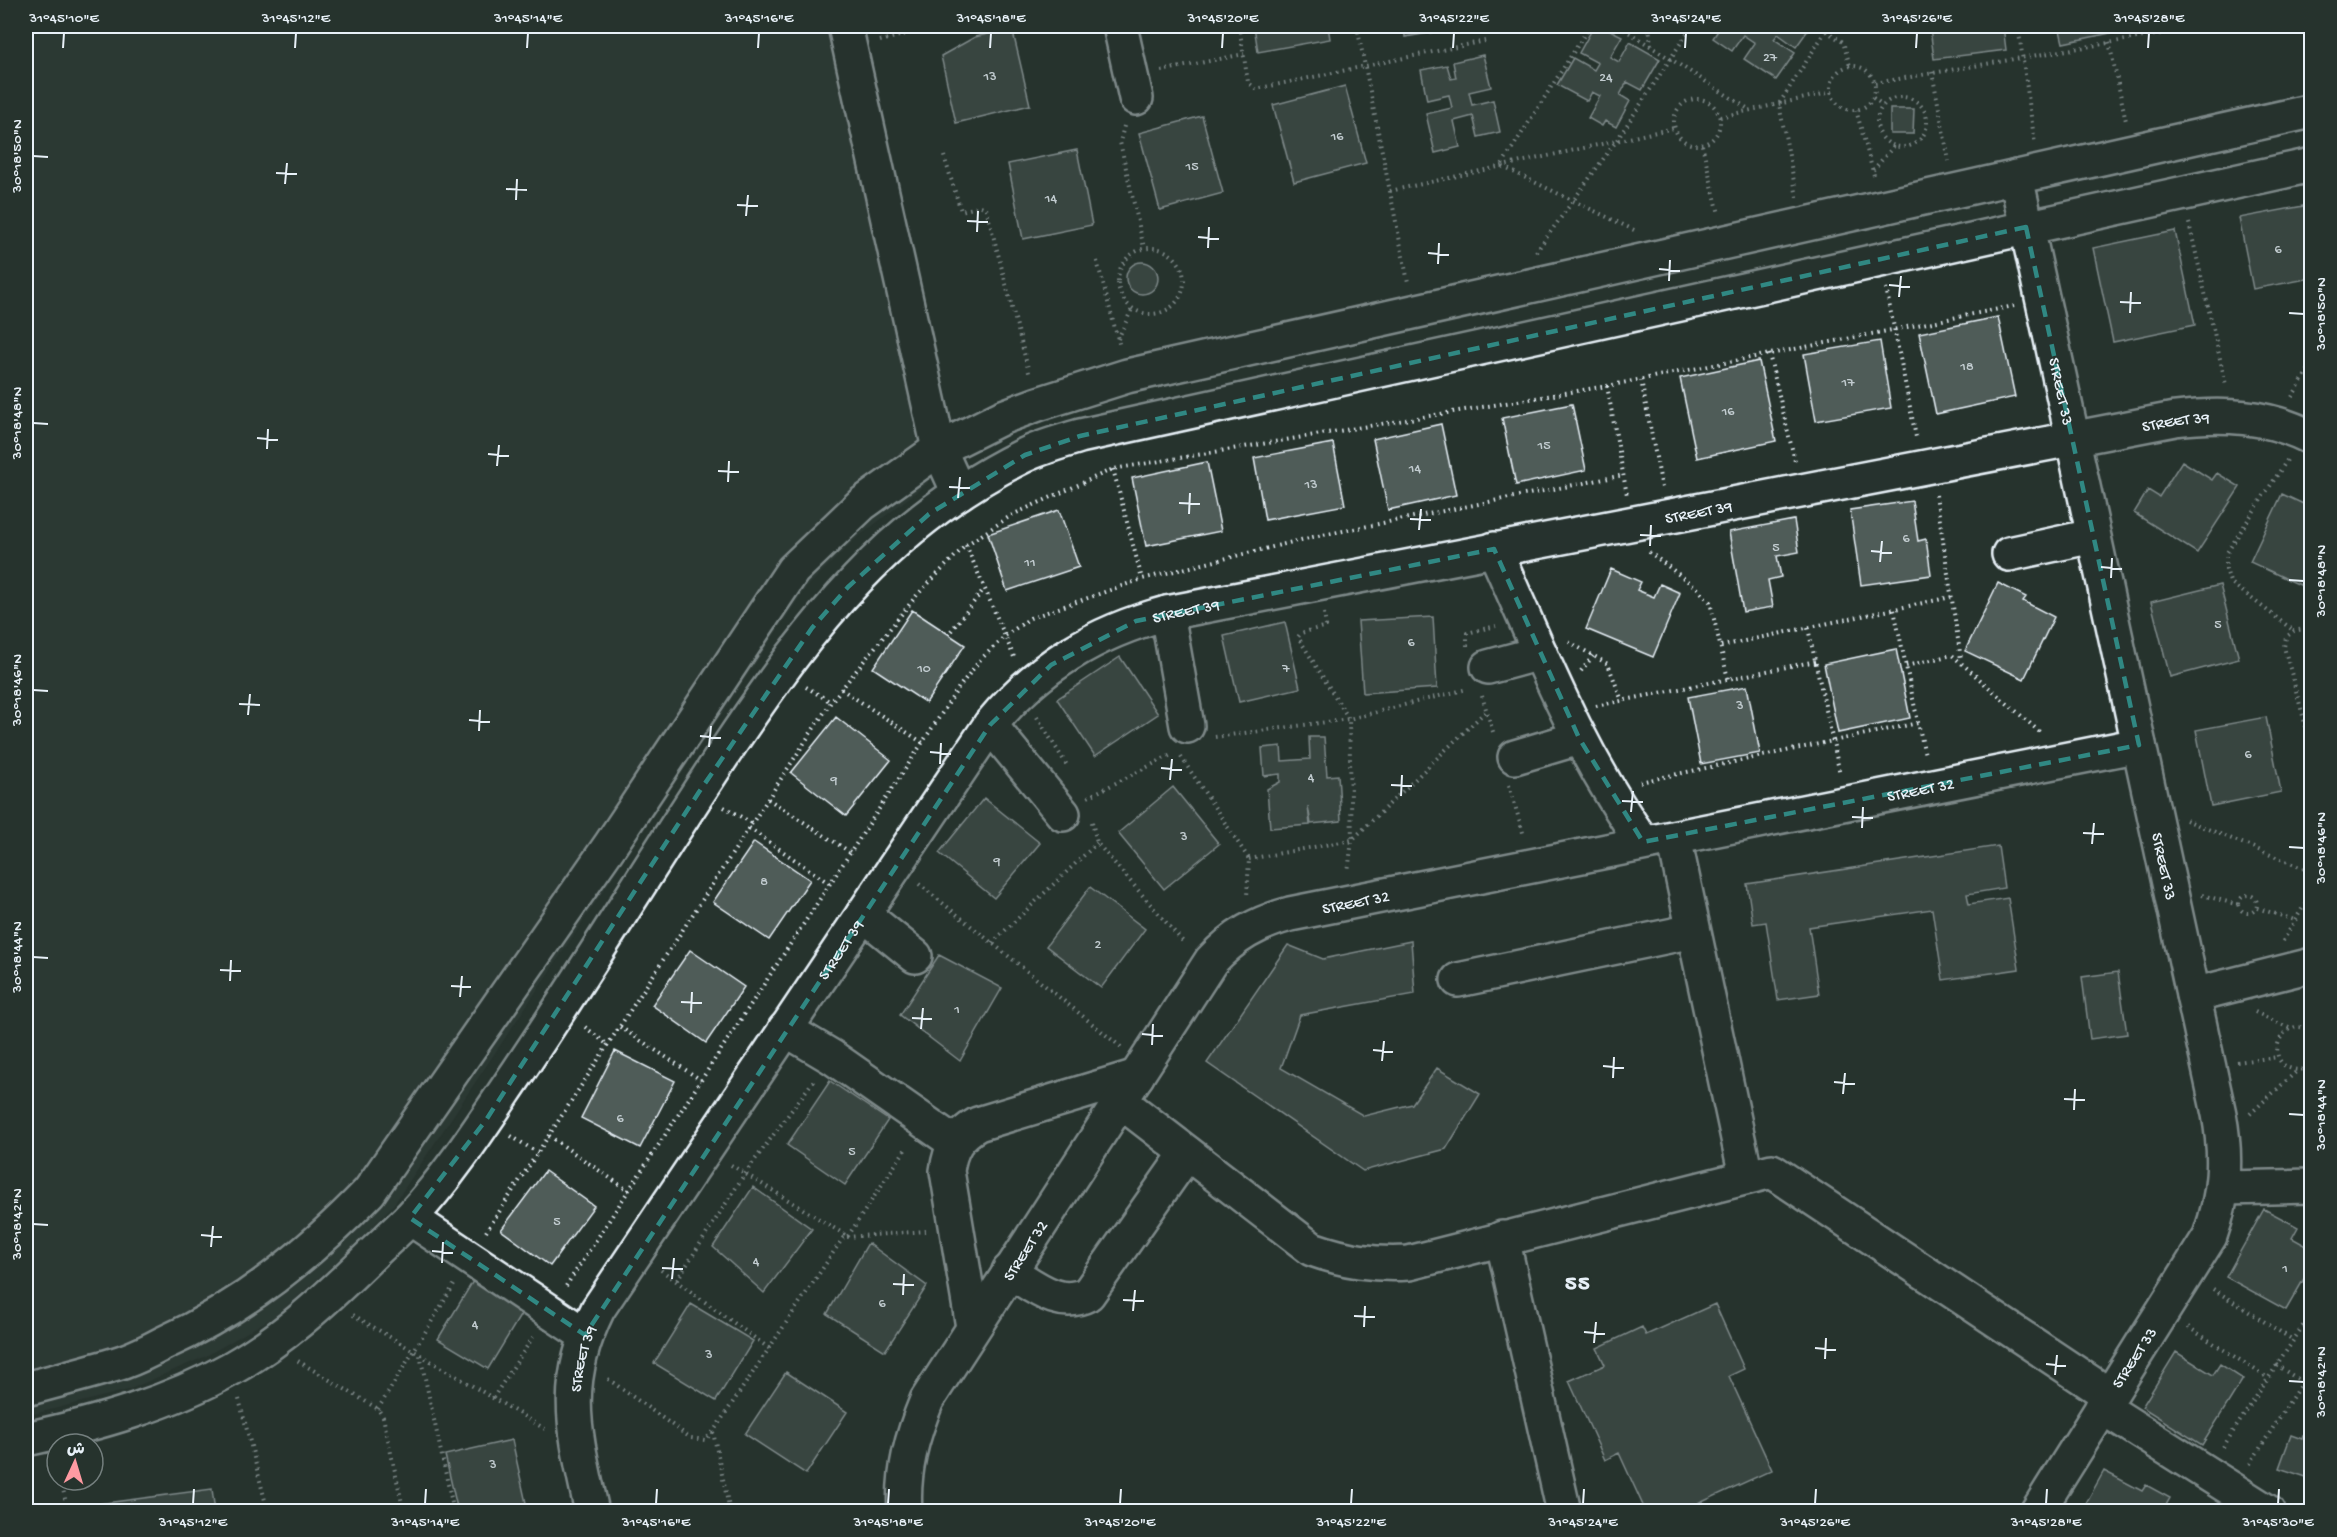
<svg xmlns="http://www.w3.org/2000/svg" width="2337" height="1537" viewBox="0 0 2337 1537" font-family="'Gochi Hand','Playpen Sans Arabic',sans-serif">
<rect width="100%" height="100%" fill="#26332d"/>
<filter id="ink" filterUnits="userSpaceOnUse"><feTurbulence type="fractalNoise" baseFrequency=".0167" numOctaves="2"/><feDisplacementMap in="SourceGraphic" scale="12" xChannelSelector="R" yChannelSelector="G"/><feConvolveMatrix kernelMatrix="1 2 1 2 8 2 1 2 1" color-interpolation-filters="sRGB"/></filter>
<g filter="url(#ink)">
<path fill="#333f3a" d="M 26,26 L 828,26 L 928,483 L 853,541 L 805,589 L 394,1204 L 352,1248 L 277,1315 L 206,1356 L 128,1390 L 26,1416 Z"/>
<path fill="#505c59" stroke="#e8f1f8" stroke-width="1.5" d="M 1254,26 L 1328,26 L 1330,39 L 1258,52 Z
M 1404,26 L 1434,26 L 1434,32 L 1405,37 Z
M 1594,26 L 1602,26 L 1622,36 L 1610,57 L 1619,62 L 1630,42 L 1660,59 L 1642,90 L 1627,82 L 1620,95 L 1630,101 L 1616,127 L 1605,121 L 1602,126 L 1588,118 L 1600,96 L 1592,92 L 1587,101 L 1557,85 L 1573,58 L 1594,70 L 1598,63 L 1579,53 Z
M 1721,26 L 1811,26 L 1796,47 L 1778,34 L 1774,39 L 1795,53 L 1776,80 L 1744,59 L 1755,43 L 1743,35 L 1732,51 L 1713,38 Z
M 1936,26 L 2003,26 L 2006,50 L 1934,59 L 1930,28 L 1936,28 Z
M 2059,26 L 2139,26 L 2139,27 L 2063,43 Z
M 1012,28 L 1030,105 L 956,123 L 941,56 L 975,37 Z
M 1483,55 L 1491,87 L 1469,92 L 1472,105 L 1493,100 L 1500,132 L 1478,137 L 1473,116 L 1454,121 L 1460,147 L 1435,153 L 1426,114 L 1452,108 L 1449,95 L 1427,100 L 1421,70 L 1447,65 L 1451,79 L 1456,78 L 1453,62 Z
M 1345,86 L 1366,163 L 1294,182 L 1273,105 Z
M 1890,109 L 1914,109 L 1913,134 L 1890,134 Z
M 1202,116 L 1223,193 L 1160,210 L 1139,133 Z
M 1077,150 L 1092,225 L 1023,239 L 1008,164 Z
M 2309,205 L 2312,278 L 2253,289 L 2239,218 Z
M 2175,231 L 2195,325 L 2113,342 L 2093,248 Z
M1126 278a16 16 0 1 1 32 0a16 16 0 1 1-32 0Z
M 1998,317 L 2015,397 L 1936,414 L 1919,333 Z
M 1880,341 L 1891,408 L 1816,421 L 1804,354 Z
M 1759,361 L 1776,441 L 1697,458 L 1680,378 Z
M 1572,404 L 1586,470 L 1516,485 L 1502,418 Z
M 1441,424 L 1456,495 L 1388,510 L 1373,439 Z
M 1333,443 L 1345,505 L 1265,520 L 1254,458 Z
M 2182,461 L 2212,480 L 2217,473 L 2240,487 L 2197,553 L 2134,513 L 2148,490 L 2159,497 Z
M 1207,462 L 1221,531 L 1146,546 L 1132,478 Z
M 2282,494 L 2312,508 L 2311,590 L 2250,562 Z
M 1912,501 L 1918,541 L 1926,539 L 1931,575 L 1861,585 L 1850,510 Z
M 1059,510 L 1079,567 L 1007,591 L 988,534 Z
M 1794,520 L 1799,552 L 1777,556 L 1781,577 L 1768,580 L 1773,607 L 1743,612 L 1729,532 Z
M 1611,569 L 1641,582 L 1637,590 L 1654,597 L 1660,584 L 1680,593 L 1653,657 L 1586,629 Z
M 1998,583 L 2026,597 L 2023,601 L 2054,617 L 2024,679 L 1965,651 Z
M 2220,585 L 2239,659 L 2170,677 L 2151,602 Z
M 912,610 L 965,645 L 926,703 L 873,668 Z
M 1433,617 L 1437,688 L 1363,693 L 1358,621 Z
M 1285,622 L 1300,688 L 1239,702 L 1224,636 Z
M 1896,649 L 1910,718 L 1838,733 L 1824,664 Z
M 1120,657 L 1158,714 L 1095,756 L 1057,699 Z
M 1747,686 L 1760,753 L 1701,764 L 1688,697 Z
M 836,717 L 891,760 L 846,816 L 791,773 Z
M 2266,717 L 2281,792 L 2211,806 L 2196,730 Z
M 1309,737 L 1324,737 L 1327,776 L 1338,775 L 1341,821 L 1311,824 L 1308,806 L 1310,825 L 1270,828 L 1267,789 L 1280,782 L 1280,774 L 1264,776 L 1262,748 L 1281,746 L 1282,761 L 1310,759 Z
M 1173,787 L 1219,844 L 1164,889 L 1118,833 Z
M 984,798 L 1040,843 L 994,898 L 939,853 Z
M 754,842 L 810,880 L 769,940 L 713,902 Z
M 1998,846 L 2004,888 L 1967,894 L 1969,904 L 2008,898 L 2019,969 L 1943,980 L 1932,909 L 1809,927 L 1819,994 L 1778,1000 L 1766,922 L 1753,924 L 1747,884 Z
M 1090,887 L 1145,929 L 1101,988 L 1046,946 Z
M 1411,941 L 1415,994 L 1300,1015 L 1281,1068 L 1364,1116 L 1412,1104 L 1437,1068 L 1480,1094 L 1446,1149 L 1363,1171 L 1207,1063 L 1288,945 L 1323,959 Z
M 690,950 L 744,987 L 706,1043 L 652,1005 Z
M 939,955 L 1002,988 L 960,1061 L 900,1015 Z
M 2118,972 L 2127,1034 L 2090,1039 L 2082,977 Z
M 615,1051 L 675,1081 L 640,1148 L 581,1118 Z
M 830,1081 L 888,1120 L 845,1185 L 787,1145 Z
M 545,1171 L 594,1206 L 550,1266 L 501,1230 Z
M 753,1187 L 812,1229 L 764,1293 L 713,1247 Z
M 2264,1209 L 2298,1227 L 2292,1238 L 2312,1249 L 2312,1265 L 2286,1310 L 2226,1277 Z
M 868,1243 L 927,1286 L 885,1351 L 827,1314 Z
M 473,1281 L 523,1311 L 488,1369 L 438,1339 Z
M 691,1304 L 753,1341 L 716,1401 L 654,1363 Z
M 1715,1304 L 1744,1369 L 1729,1376 L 1772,1470 L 1680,1512 L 1646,1512 L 1619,1453 L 1605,1460 L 1569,1381 L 1605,1365 L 1597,1348 L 1642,1327 L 1646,1335 Z
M 2176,1352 L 2213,1375 L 2220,1364 L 2243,1379 L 2202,1445 L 2142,1407 Z
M 786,1372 L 847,1412 L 806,1474 L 745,1434 Z
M 2312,1409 L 2312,1479 L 2279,1468 L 2291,1435 L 2302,1439 Z
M 512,1440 L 528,1512 L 458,1512 L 445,1455 Z
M 2104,1471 L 2142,1491 L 2146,1485 L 2170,1498 L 2162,1512 L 2081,1512 Z
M 212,1489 L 215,1512 L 84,1512 L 83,1506 Z"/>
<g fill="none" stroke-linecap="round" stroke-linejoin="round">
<defs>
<g id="minor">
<path d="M 845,26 L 939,449 L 959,493"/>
<path d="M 1120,26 L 1136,98"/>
<path id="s1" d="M 2016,177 L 2219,1114 C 2227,1157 2225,1194 2210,1236 L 2037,1512"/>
<path d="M 1494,549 C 1539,649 1578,752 1643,842"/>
<path d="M 2009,554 L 2093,536"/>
<path d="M 1167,613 L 1187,726"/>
<path d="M 1488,667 L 1540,653"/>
<path d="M 990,725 L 1063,814"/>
<path d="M 1515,757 L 1579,738"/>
<path d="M 1674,838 L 1746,1176"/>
<path d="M 863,914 L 915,956"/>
<path d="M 1458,980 L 1693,931"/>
<path d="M 2193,995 L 2312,965"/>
<path d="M 785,1029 L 832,1057 L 955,1143"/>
<path d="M 1120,1101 L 1312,1249 C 1346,1261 1374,1265 1409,1263 L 1772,1171 L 2109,1395"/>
<path d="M 2224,1188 L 2312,1186"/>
<path d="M 410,1218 L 585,1335"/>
<path d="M 1502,1238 L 1564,1512"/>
<path d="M 1009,1271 C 1034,1286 1059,1309 1088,1294 L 1187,1153"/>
<path d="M 973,1327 L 947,1171 C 950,1148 958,1135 978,1124 L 1137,1076"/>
<path d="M 26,1389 C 58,1380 91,1372 123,1362 C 137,1357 151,1350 164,1343 C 244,1307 309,1254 369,1192 L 611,844 L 793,570 L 862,504 L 939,449 L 1003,417 L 1038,404 L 1127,376 L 2312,111"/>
<path d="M 2102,1407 L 2268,1512"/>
<path d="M 26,1439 C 96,1424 168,1404 232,1368 C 280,1341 322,1303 361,1265 C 377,1249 394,1234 410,1218 C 451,1174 484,1122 518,1072 C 591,964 658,852 731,743 C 812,623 889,522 1023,456 C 1041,447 1061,442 1080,436 L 2312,165"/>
<path id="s2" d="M 592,1512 C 575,1432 560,1386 598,1309 L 990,725 C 1037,667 1095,632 1167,613 L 2175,419 C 2222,413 2268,415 2312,438"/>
<path id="s3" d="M 905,1512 C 902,1472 912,1436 927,1400 L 1211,961 C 1234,936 1257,923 1290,914 L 2139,745"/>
</g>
</defs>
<use href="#minor" stroke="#e8f1f8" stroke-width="38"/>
<path stroke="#e8f1f8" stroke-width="4" stroke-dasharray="1.5 4.5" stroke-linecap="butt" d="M 1239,26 L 1248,82 L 1256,89 L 1485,41
M 1357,26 L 1408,282
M 1590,26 L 1501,166 L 1636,231
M 1619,26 L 1750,110
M 1649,26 L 1651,46
M 2018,26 L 2035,144
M 2145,26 L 2147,36
M 1826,31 L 1843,42 L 1850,66
M 880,41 L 937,26
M 2109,42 L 2126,121
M1831 88a22 22 0 1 1 44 0a22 22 0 1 1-44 0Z
M 1161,71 L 1244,54
M 1932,72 L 1949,161
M 1875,83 L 2207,26
M1877 122a25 25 0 1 1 50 0a25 25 0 1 1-50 0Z
M 1873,98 L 1883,105
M1674 122a23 23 0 1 1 46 0a23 23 0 1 1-46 0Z
M 1856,110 L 1875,179
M 1720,117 L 1832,92
M 1124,126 L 1120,142 L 1144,248
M 1702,145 L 1719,214
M 944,156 L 961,211 L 981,206 L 986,208 L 1030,376
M 1873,170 L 1894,146
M 1390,191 L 1674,128
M 1797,197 L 1779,104 L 1829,26
M 2189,223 L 2226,385
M1118 281a33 33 0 1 1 66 0a33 33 0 1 1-66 0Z
M 1536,252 L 1617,140 L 1692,26
M 1097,261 L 1120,347
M 1886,288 L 1916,437
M 1118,339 L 1132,309
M 1769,354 L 1795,461
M 1641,380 L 1662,488
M 1607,386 L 1627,495
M 2292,397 L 2312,364
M 2287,460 L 2226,554 L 2226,569 L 2230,582 L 2294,631
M 1113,469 L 1142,579
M 1936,495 L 1961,659
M 966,545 L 1014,657
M 1649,552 L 1698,589 L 1710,602 L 1728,679
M 1894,610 L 1925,755
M 1324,613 L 1326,626 L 1301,633 L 1298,637 L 1349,719 L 1352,840 L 1348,872
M 2312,627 L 2294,631 L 2286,637 L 2284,647 L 2308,734 L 2312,736
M 1808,628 L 1840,774
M 951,631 L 984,589
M 1569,642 L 1608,664 L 1622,701
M 1467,646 L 1467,633 L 1496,626
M 1721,646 L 1951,597
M 1906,666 L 1952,655 L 2042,734
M 1581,671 L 1593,656
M 806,687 L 831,702
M 841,689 L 923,743
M 1482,696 L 1494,735
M 1596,706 L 1816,661
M 1037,717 L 1068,767
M 1215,737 L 1349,719 L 1467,689
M 1181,757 L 1249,859 L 1247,897
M 1640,782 L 1918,723
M 1509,785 L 1524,836
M 1088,797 L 1173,754
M 768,799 L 850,852
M 724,807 L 752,823
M 2186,820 L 2312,872
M 1092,822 L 1097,843 L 1185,944
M 749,828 L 830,884
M 1249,859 L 1352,840 L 1486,711
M 919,884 L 1121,1047
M2239 904a9 9 0 1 1 18 0a9 9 0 1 1-18 0Z
M 2202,895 L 2239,905
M 2257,908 L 2295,920
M 2283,941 L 2312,892
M 992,943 L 1097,843
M 2255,1012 L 2289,1028
M 585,1027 L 608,1045
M 620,1027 L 701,1080
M 2312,1032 C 2283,1011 2261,1062 2293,1069 C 2300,1071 2306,1069 2312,1065
M 2237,1062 L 2278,1057
M 2250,1114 L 2298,1070
M 511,1136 L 538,1153
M 549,1136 L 629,1191
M 731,1165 L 847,1236
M 486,1232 L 831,702 L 917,595 L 966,545 L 1012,515 L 1113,469 L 1607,386 L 2014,306
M 847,1237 L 926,1231
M 661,1270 L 770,1349
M 677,1280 L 746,1172 L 814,1080
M 566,1286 L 959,687 L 980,660 L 1005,636 L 1030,618 L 1142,579 L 1313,537 L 1624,475
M 2213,1289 L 2293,1340
M 353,1315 L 545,1429
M 2304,1324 L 2312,1328
M 2188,1327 L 2268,1378
M 420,1355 L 454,1512
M 298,1361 L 378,1409 L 383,1417 L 404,1512
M 2276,1365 L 2312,1388
M 608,1379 L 682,1432 L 691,1438 L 705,1440 L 713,1432 L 843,1238 L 848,1236 L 907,1147
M 493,1398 L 533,1337
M 239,1399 L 268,1512
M 378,1409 L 454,1285
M 713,1432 L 730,1512
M 2223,1447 L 2312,1312
M 2250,1464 L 2302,1382
M 61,1480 L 68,1512
M 741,1512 L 785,1512"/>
<use href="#minor" stroke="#26332d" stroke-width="33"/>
</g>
</g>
<path d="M0 0H2337V1537H0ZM 2026,227 L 2139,745 L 1643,842 L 1579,738 L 1494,549 L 1136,621 L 1051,665 L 990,725 L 585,1335 L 410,1218 L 486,1120 L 699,792 L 812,628 L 848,587 L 929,514 L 1025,455 L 1080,436 Z" fill="#26332d" fill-opacity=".55" fill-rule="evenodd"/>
<path fill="none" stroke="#308883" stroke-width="4.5" stroke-dasharray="12 8" stroke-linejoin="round" d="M 2026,227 L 2139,745 L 1643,842 L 1579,738 L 1494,549 L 1136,621 L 1051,665 L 990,725 L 585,1335 L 410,1218 L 486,1120 L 699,792 L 812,628 L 848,587 L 929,514 L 1025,455 L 1080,436 Z"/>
<path fill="none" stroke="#e8f1f8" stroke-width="2" d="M 63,48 L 64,33M 295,48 L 296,33M 527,48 L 528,33M 758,48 L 759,33M 990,48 L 991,33M 1222,48 L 1223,33M 1453,48 L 1454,33M 1685,48 L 1686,33M 1916,48 L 1917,33M 2148,48 L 2149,33M 33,156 L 48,157M 276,173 L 297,174M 285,184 L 287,163M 506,189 L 527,190M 516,200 L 517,179M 737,205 L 758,206M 746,216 L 748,195M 967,221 L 988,222M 977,232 L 978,211M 1198,237 L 1219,239M 1208,248 L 1209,227M 1428,253 L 1449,255M 1438,264 L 1439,243M 1659,269 L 1680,271M 1669,281 L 1670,260M 1889,285 L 1910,287M 1899,297 L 1901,276M 2120,302 L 2141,303M 2130,313 L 2131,292M 2289,313 L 2304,314M 33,423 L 48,424M 257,438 L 278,440M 267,449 L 268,429M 488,454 L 509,456M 497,466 L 499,445M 718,471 L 739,472M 728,482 L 729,461M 949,487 L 970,488M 958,498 L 960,477M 1179,503 L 1200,504M 1189,514 L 1190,493M 1410,519 L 1431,520M 1419,530 L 1421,509M 1640,535 L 1661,536M 1650,546 L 1651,525M 1871,551 L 1892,553M 1880,562 L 1882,541M 2101,567 L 2122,569M 2111,578 L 2112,558M 2289,580 L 2304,581M 33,690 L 48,691M 239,704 L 260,705M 248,715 L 250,694M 469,720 L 490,722M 479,731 L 480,710M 700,736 L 721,738M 709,747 L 711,726M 930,752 L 951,754M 940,764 L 941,743M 1161,768 L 1182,770M 1170,780 L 1172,759M 1391,785 L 1412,786M 1401,796 L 1402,775M 1622,801 L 1643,802M 1631,812 L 1633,791M 1852,817 L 1873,818M 1862,828 L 1863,807M 2083,833 L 2104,834M 2092,844 L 2094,823M 2289,847 L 2304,848M 33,957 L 48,958M 220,970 L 241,971M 230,981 L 231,960M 451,986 L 471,987M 460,997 L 462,976M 681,1002 L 702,1003M 691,1013 L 692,992M 912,1018 L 932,1019M 921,1029 L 923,1008M 1142,1034 L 1163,1036M 1152,1045 L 1153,1024M 1373,1050 L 1393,1052M 1382,1061 L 1384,1041M 1603,1066 L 1624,1068M 1613,1078 L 1614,1057M 1834,1082 L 1855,1084M 1843,1094 L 1845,1073M 2064,1099 L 2085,1100M 2074,1110 L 2075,1089M 2289,1114 L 2304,1115M 33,1224 L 48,1225M 201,1235 L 222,1237M 211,1247 L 213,1226M 432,1251 L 453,1253M 442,1263 L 443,1242M 662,1268 L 683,1269M 672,1279 L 674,1258M 893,1284 L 914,1285M 903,1295 L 904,1274M 1123,1300 L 1144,1301M 1133,1311 L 1135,1290M 1354,1316 L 1375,1317M 1364,1327 L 1365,1306M 1584,1332 L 1605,1334M 1594,1343 L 1596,1322M 1815,1348 L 1836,1350M 1825,1359 L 1826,1338M 2046,1364 L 2066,1366M 2055,1375 L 2057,1355M 2289,1381 L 2304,1382M 193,1504 L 194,1489M 425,1504 L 426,1489M 656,1504 L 657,1489M 888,1504 L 889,1489M 1120,1504 L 1121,1489M 1351,1504 L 1352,1489M 1583,1504 L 1584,1489M 1815,1504 L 1816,1489M 2046,1504 L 2047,1489M 2278,1504 L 2279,1489"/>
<g text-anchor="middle" stroke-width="4.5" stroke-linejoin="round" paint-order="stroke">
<g font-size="14" fill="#c2ccd0">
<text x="1770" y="61">27</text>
<text x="990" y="80">13</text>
<text x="1606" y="81">24</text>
<text x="1337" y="140">16</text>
<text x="1192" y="170">15</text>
<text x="1051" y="202">14</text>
<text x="2278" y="253">6</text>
<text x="1967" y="370">18</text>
<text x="1848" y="386">17</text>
<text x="1728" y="415">16</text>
<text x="1544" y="449">15</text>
<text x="1415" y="472">14</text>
<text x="1311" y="488">13</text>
<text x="1906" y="542">6</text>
<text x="1776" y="551">5</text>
<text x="1030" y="566">11</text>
<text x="2218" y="628">5</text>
<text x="1411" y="646">6</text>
<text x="924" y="672">10</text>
<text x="1286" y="672">7</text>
<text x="1740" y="709">3</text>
<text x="2248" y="758">6</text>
<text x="1311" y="781">4</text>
<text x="834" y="784">9</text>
<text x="1184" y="840">3</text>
<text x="997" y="865">9</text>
<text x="764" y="885">8</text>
<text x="1098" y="948">2</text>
<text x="957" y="1013">1</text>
<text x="620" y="1122">6</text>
<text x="852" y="1155">5</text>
<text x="557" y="1225">5</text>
<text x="756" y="1265">4</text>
<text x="2285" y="1272">1</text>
<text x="882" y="1307">6</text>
<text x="475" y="1328">4</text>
<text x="709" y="1358">3</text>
<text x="493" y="1468">3</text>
</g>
<g font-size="16" fill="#e8f1f8" stroke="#26332d">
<text dy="6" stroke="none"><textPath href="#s1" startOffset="219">STREET 33</textPath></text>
<text dy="6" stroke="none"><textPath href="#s2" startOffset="2152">STREET 39</textPath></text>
<text dy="6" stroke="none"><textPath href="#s2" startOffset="1666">STREET 39</textPath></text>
<text dy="6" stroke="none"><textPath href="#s2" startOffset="1144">STREET 39</textPath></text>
<text dy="6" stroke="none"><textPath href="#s3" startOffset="1374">STREET 32</textPath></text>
<text dy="6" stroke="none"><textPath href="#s1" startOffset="705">STREET 33</textPath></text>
<text dy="6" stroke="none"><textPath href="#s3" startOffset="798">STREET 32</textPath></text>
<text dy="6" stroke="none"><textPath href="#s2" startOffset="642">STREET 39</textPath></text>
<text dy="6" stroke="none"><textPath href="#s3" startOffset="294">STREET 32</textPath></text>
<text transform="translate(2133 1357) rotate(-57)" y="6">STREET 33</text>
<text dy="6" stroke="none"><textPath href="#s2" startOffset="156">STREET 39</textPath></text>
</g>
<g font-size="22" font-weight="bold" letter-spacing="1.5" fill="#e8f1f8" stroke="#26332d">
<text x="1578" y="1289">55</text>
</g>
</g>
<rect width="2337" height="1537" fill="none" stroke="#26332d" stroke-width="66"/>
<g transform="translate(75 1462) rotate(4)"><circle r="28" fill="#26332d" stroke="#747f7e" stroke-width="1.5"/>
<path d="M0-4.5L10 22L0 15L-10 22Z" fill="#ff9aa2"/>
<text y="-9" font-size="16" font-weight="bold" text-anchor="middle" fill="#e8f1f8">ش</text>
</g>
<rect x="33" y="33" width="2271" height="1471" fill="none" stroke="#e8f1f8" stroke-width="2"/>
<g font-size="15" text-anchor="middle" fill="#e8f1f8">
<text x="64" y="22">31°45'10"E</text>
<text x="296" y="22">31°45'12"E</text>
<text x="528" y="22">31°45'14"E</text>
<text x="759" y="22">31°45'16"E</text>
<text x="991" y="22">31°45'18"E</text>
<text x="1223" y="22">31°45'20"E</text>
<text x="1454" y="22">31°45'22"E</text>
<text x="1686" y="22">31°45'24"E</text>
<text x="1917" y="22">31°45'26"E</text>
<text x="2149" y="22">31°45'28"E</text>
<text transform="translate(16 156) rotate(-90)" y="5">30°18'50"N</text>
<text transform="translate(2320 314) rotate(-90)" y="5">30°18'50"N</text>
<text transform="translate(16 423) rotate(-90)" y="5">30°18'48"N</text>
<text transform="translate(2320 581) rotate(-90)" y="5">30°18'48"N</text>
<text transform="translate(16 690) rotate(-90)" y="5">30°18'46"N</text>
<text transform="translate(2320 848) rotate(-90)" y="5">30°18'46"N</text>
<text transform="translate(16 957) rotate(-90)" y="5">30°18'44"N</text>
<text transform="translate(2320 1115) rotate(-90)" y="5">30°18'44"N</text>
<text transform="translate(16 1224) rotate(-90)" y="5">30°18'42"N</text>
<text transform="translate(2320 1382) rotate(-90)" y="5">30°18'42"N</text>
<text x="193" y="1526">31°45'12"E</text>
<text x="425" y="1526">31°45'14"E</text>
<text x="656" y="1526">31°45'16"E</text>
<text x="888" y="1526">31°45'18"E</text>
<text x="1120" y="1526">31°45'20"E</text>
<text x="1351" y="1526">31°45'22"E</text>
<text x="1583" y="1526">31°45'24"E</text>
<text x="1815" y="1526">31°45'26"E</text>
<text x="2046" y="1526">31°45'28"E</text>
<text x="2278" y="1526">31°45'30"E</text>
</g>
</svg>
